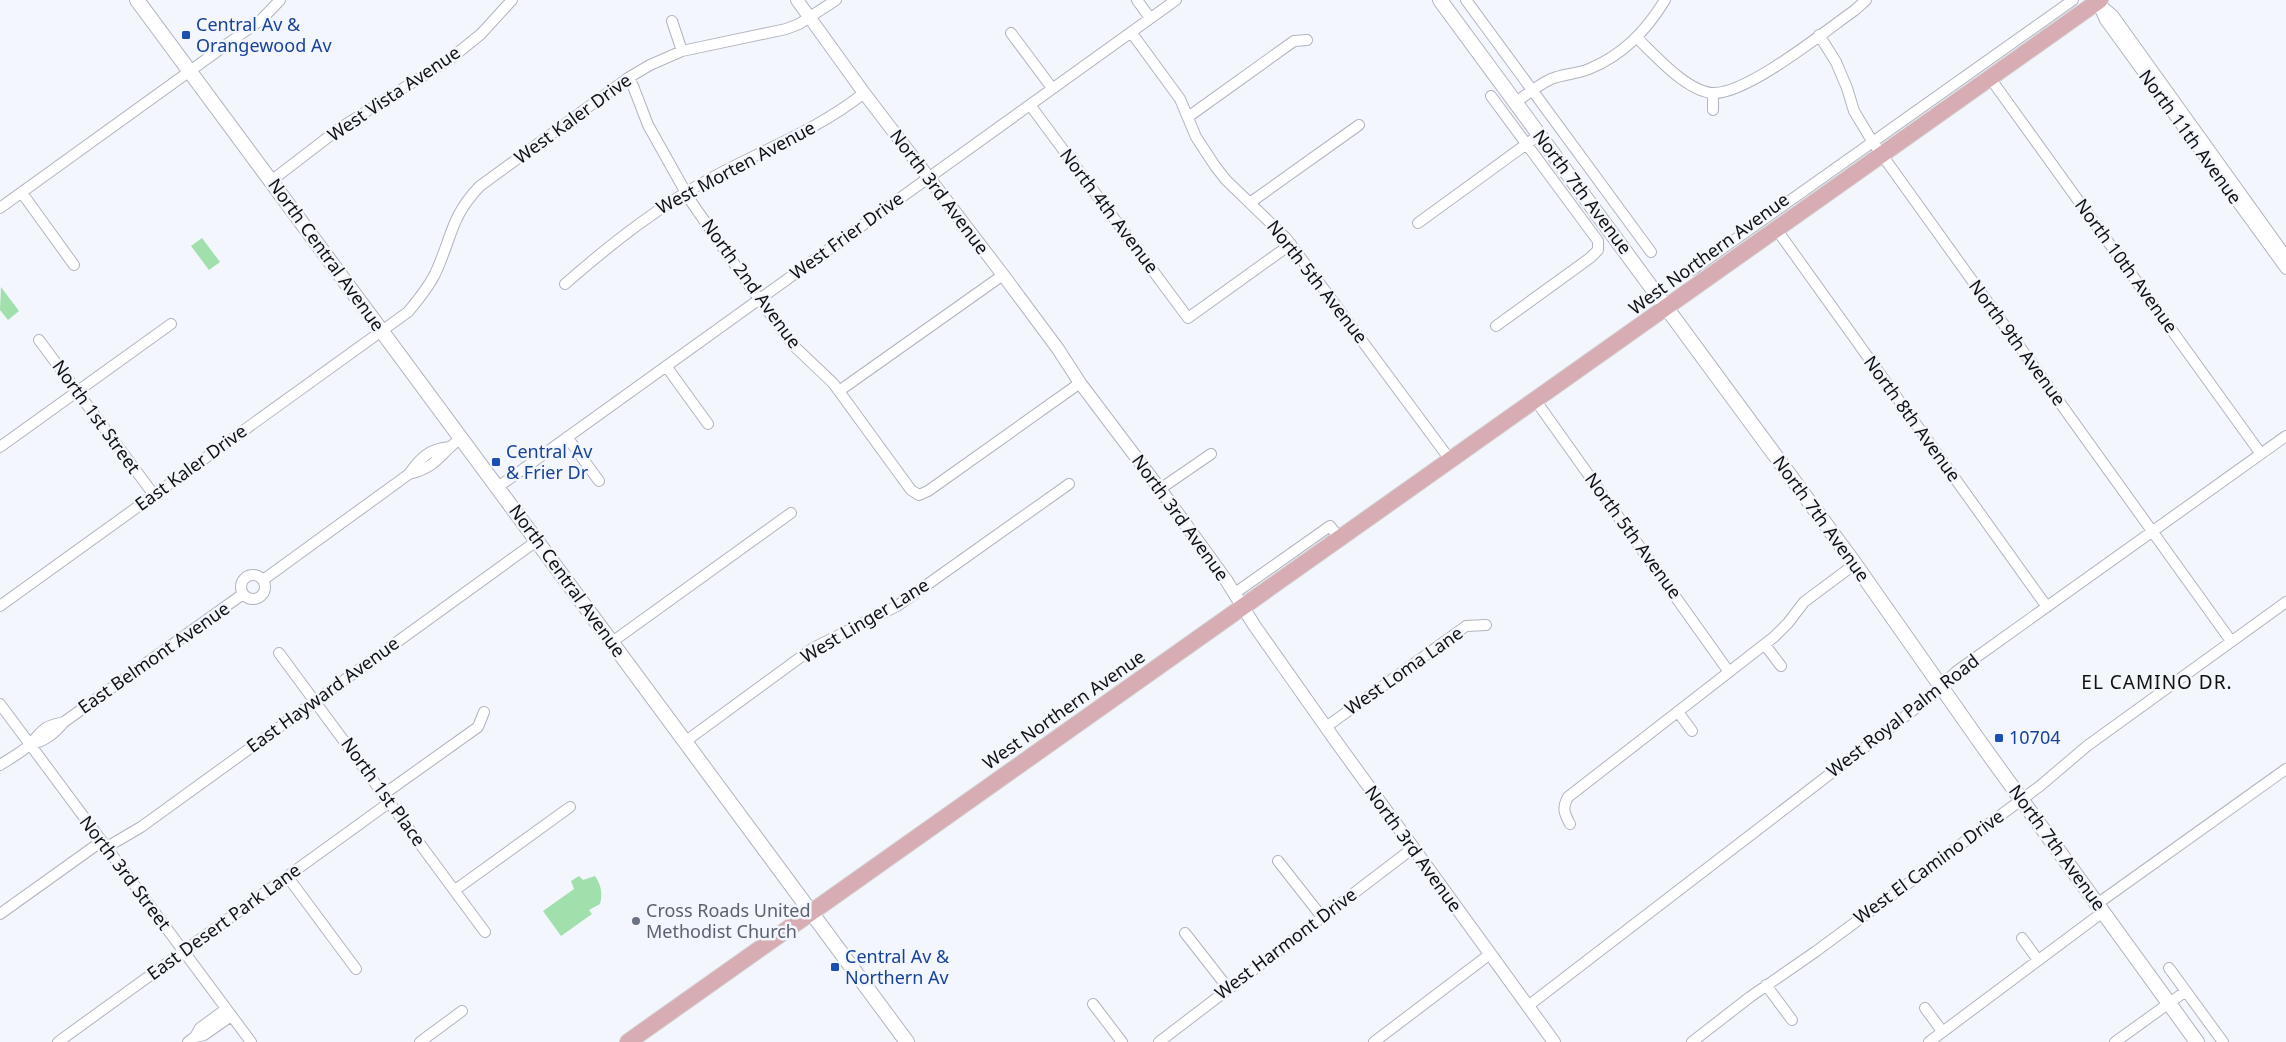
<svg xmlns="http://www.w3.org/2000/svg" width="2286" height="1042" viewBox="0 0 2286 1042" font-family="'Noto Sans',sans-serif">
<rect width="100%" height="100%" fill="#f4f6fd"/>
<path fill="#a1e0ac" d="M 202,238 L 220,262 L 209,270 L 191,246 Z
M 1,287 L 19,311 L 8,320 L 0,310 Z
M 579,876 L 583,880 L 595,876 C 601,884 603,894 600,904 L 589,910 L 592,914 L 561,936 L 543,911 L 574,889 L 571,881 Z"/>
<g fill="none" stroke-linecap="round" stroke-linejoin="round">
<defs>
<path id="minor" d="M 1137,0 L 1150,18
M 1466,0 L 1651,252
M 2097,2 L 2105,20 L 2286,269
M 2100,4 L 2113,15 L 2286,256
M 672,21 L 682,51
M 1131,32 L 1180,99 L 1196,137 L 1215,166 L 1226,180 L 1286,238 L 1451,461
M 1011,33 L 1052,88
M 1819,35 L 1836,62 L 1847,88 L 1854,111 L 1872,141 L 2231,641
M 1637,38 C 1655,55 1688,93 1714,93 C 1749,93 1825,31 1855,10 L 1866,0
M 628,78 L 633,86 L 648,125 L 690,200 L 751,288 L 793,345 L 833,383 L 911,490 L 919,495 L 928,491 L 1080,383
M 1990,78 L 2261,454
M 1491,96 L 1598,241 L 1598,250 L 1590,258 L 1496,326
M 1515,103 C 1527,94 1538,85 1551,79 C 1563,74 1577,74 1589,69 C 1623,55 1646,31 1665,0
M 1030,105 L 1188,318 L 1291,244
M 1713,110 L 1713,93
M 1188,117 L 1294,41 L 1307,40
M 271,181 L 340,128 L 450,59 L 481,34 L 512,0
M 22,193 L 74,265
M 1251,202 L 1359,125
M 0,208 L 262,19 L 280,0
M 1418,223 L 1539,135
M 1777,230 L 2047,607
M 1692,270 L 2073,0
M 565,284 C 612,243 660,205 715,176 C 765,149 819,129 864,93
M 39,340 L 154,495
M 666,366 L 708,424
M 839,391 L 1003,275
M 1536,401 L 1729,672
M 567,437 L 599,481
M 0,447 L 171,324
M 409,474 C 438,467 439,454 461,438
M 498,487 L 1176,0
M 1160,489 L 1211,454
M241 587a12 12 0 1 1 24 0a12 12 0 1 1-24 0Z
M 263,580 L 409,474 C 420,458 429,449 449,447
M 1235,593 L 1330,526 L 1340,539
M 0,606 L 408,312 C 418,300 428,288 435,274 C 452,238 450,217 480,186 L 628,78 L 650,65 L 682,51 L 786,29 L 799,24 L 836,0
M 612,642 L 791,513
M 1765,645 L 1781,666
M 279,653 L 485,932
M 0,704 L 251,1042
M 1678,712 L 1692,731
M 1326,727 L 1466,626 L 1486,625
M 686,741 L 813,648 L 897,606 L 1069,484
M 29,745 C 45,741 53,735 64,722 L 243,594
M 0,765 C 9,759 21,753 29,745 C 44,730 41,727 64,722
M 384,794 L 478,727 L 484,712
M 1570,824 C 1564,813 1562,808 1568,797 L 1774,637 L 1788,623 L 1804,602 L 1855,564
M 107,847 L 141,827 L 538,540
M 1278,861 L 1322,917
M 287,876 L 356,969
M 455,890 L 570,807
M 2097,904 L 2286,769
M 0,914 L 102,841
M 1185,933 L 1228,988
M 2022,938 L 2038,960
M 2169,968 L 2223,1042
M 1766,985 L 1792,1020
M 1093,1004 L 1122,1042
M 1528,1006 L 1925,701 L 1957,671 L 2286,436
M 1925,1008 L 1942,1031
M 195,1037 L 204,1035 L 231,1016
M 58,1042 L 390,802
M 188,1042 L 195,1037 L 200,1028 L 226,1009
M 420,1042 L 462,1011
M 1159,1042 L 1413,848
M 1374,1042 L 1490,954
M 1692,1042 L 1750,997 L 1815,952 L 2040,786 L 2087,746 L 2286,602
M 1929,1042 L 2103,912
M 2115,1042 L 2186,991"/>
<path id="tertiary" d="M 797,0 L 864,93 L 1003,275 L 1058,349 L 1080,383 L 1160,489 L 1226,580 L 1254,625 L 1335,740 L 1554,1042"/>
<path id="secondary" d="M 137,0 L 907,1042
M 1440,0 L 1855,564 L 1982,745 L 2197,1042"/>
<path id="primary" d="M 628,1042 L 2100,0"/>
</defs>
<use href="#minor" stroke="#b1b4bf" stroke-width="12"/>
<use href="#tertiary" stroke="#b1b4bf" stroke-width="14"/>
<use href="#secondary" stroke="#b1b4bf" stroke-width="16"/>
<use href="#primary" stroke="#d4d4d5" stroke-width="18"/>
<use href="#minor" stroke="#fff" stroke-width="10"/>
<use href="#tertiary" stroke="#fff" stroke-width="12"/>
<use href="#secondary" stroke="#fff" stroke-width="14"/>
<use href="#primary" stroke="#d7acb3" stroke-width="16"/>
</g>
<g fill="#1a4fb4" stroke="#f4f6fd" stroke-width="2">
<rect x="181" y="30" width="10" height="10" rx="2.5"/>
<rect x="491" y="457" width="10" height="10" rx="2.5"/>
<rect x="1994" y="733" width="10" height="10" rx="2.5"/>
<rect x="830" y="962" width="10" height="10" rx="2.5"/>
</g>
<circle fill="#6b7280" stroke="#f4f6fd" stroke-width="2" cx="636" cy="921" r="5"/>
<g text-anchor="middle" stroke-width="5" stroke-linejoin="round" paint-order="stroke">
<g font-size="18" fill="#164399" stroke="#f4f6fd" text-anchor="start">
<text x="196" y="31">Central Av &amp;<tspan x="196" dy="21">Orangewood Av</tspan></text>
<text x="506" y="458">Central Av<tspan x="506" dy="21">&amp; Frier Dr</tspan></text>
<text x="2009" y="744">10704</text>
<text x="845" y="963">Central Av &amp;<tspan x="845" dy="21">Northern Av</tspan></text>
</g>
<g font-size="18" fill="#0f1014" stroke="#f4f6fd">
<text transform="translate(394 94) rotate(-34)" y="6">West Vista Avenue</text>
<text transform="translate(573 119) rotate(-36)" y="6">West Kaler Drive</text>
<text transform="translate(2190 137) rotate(54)" y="6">North 11th Avenue</text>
<text transform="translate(736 168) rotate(-28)" y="6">West Morten Avenue</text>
<text transform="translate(939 192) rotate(53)" y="6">North 3rd Avenue</text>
<text transform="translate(1582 192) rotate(53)" y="6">North 7th Avenue</text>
<text transform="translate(1109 211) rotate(53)" y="6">North 4th Avenue</text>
<text transform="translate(847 236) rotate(-36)" y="6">West Frier Drive</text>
<text transform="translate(1709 254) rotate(-36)" y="6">West Northern Avenue</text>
<text transform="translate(326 255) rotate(54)" y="6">North Central Avenue</text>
<text transform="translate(2126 266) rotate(54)" y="6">North 10th Avenue</text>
<text transform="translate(1317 282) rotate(52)" y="6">North 5th Avenue</text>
<text transform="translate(751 284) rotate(54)" y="6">North 2nd Avenue</text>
<text transform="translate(2017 343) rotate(54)" y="6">North 9th Avenue</text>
<text transform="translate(96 417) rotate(54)" y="6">North 1st Street</text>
<text transform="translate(1912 419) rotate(54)" y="6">North 8th Avenue</text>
<text transform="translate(191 468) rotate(-36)" y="6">East Kaler Drive</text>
<text transform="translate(1180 518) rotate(54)" y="6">North 3rd Avenue</text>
<text transform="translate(1821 519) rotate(54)" y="6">North 7th Avenue</text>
<text transform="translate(1633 536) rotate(54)" y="6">North 5th Avenue</text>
<text transform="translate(567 581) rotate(54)" y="6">North Central Avenue</text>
<text transform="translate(865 621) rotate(-31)" y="6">West Linger Lane</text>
<text transform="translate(154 658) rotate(-35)" y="6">East Belmont Avenue</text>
<text transform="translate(1404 671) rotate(-35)" y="6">West Loma Lane</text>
<text transform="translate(323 695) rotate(-36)" y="6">East Hayward Avenue</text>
<text transform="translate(1064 710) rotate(-35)" y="6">West Northern Avenue</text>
<text transform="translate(1903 716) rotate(-38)" y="6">West Royal Palm Road</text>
<text transform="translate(383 792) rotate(54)" y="6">North 1st Place</text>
<text transform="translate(2057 848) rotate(54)" y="6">North 7th Avenue</text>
<text transform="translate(1413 849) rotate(54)" y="6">North 3rd Avenue</text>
<text transform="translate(1929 867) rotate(-36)" y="6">West El Camino Drive</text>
<text transform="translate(125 873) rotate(53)" y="6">North 3rd Street</text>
<text transform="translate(224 922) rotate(-36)" y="6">East Desert Park Lane</text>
<text transform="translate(1286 944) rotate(-37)" y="6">West Harmont Drive</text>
</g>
<g font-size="18" fill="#5b616d" stroke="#f4f6fd" text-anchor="start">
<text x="646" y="917">Cross Roads United<tspan x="646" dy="21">Methodist Church</tspan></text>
</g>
<g font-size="19" letter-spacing="1" fill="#0f1014" stroke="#f4f6fd">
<text x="2157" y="689">EL CAMINO DR.</text>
</g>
</g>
</svg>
